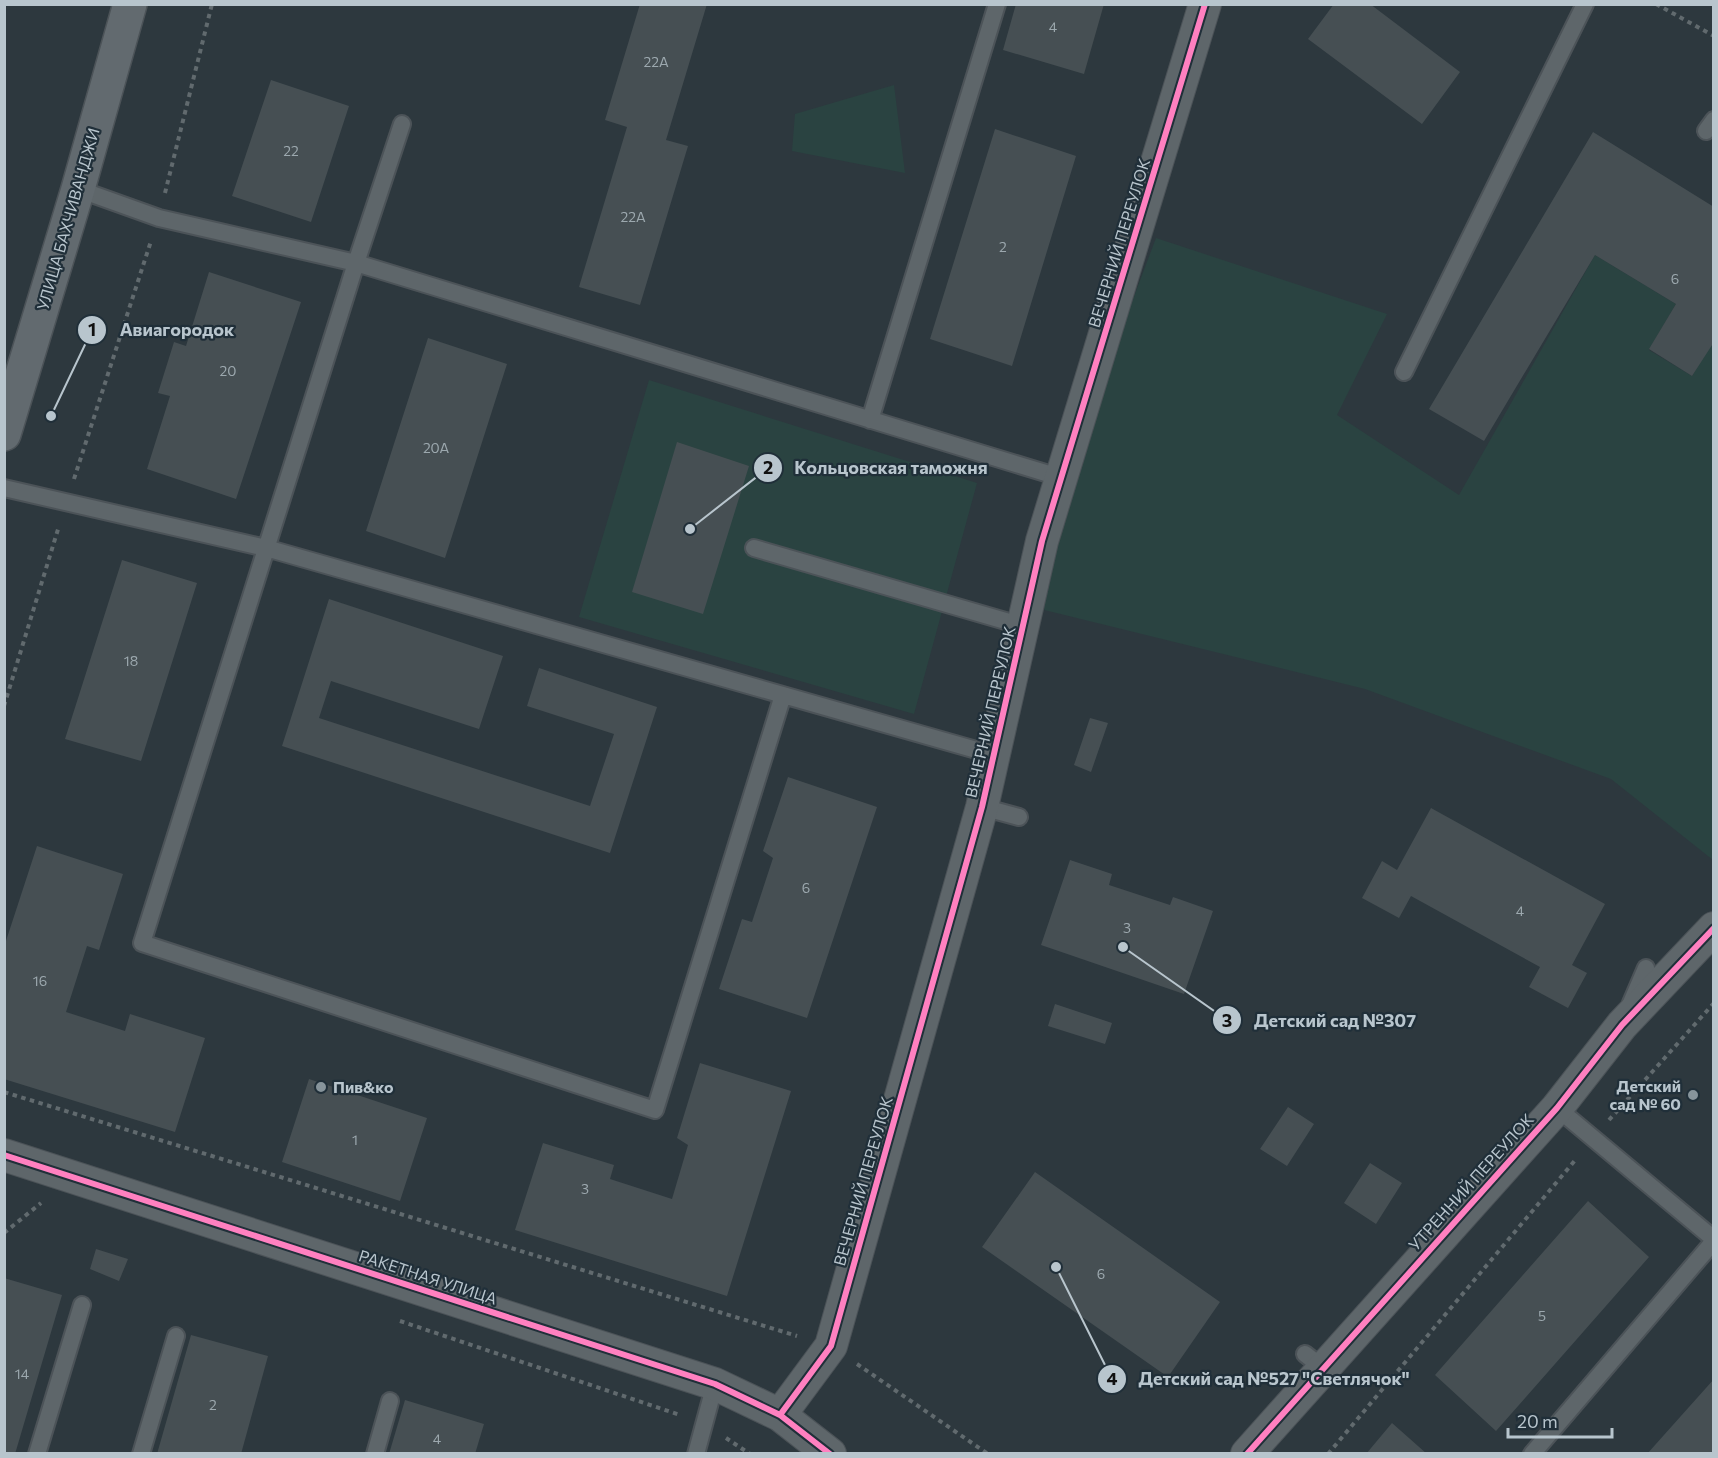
<svg xmlns="http://www.w3.org/2000/svg" width="1718" height="1458" viewBox="0 0 1718 1458" font-family="Commissioner,sans-serif">
<rect width="100%" height="100%" fill="#2d383e"/>
<path fill="#2a4341" d="M 894,85 L 905,173 L 792,151 L 795,114 Z
M 1156,238 L 1387,314 L 1337,415 L 1459,495 L 1595,255 L 1676,304 L 1649,350 L 1692,376 L 1713,342 L 1713,860 L 1611,779 L 1365,689 L 1028,606 L 1042,541 Z
M 649,380 L 977,483 L 914,714 L 579,617 Z"/>
<path fill="#464f53" d="M 640,4 L 707,4 L 666,140 L 688,146 L 640,305 L 579,287 L 627,127 L 605,120 Z
M 1016,4 L 1104,4 L 1084,74 L 1003,50 Z
M 1334,4 L 1370,4 L 1460,72 L 1422,124 L 1308,39 Z
M 271,80 L 349,106 L 311,222 L 232,196 Z
M 995,129 L 1076,156 L 1012,366 L 930,339 Z
M 1593,132 L 1714,207 L 1714,342 L 1692,376 L 1649,349 L 1676,304 L 1595,255 L 1484,441 L 1429,409 Z
M 209,272 L 301,302 L 236,499 L 147,469 L 170,396 L 158,393 L 174,342 L 186,346 Z
M 428,338 L 507,364 L 445,558 L 366,531 Z
M 677,442 L 749,466 L 703,614 L 632,592 Z
M 122,560 L 197,583 L 141,761 L 65,739 Z
M 329,599 L 503,656 L 479,729 L 331,681 L 319,718 L 590,806 L 614,734 L 527,706 L 539,668 L 657,707 L 610,853 L 282,746 Z
M 1090,718 L 1108,723 L 1091,772 L 1074,765 Z
M 788,777 L 877,807 L 807,1018 L 719,989 L 742,919 L 752,922 L 773,858 L 763,851 Z
M 1431,808 L 1605,904 L 1572,965 L 1587,973 L 1568,1008 L 1529,987 L 1540,967 L 1411,896 L 1399,918 L 1362,898 L 1382,861 L 1397,870 Z
M 37,846 L 123,874 L 99,950 L 87,946 L 66,1012 L 125,1031 L 130,1014 L 205,1038 L 175,1132 L 4,1079 L 4,947 Z
M 1070,860 L 1112,874 L 1109,885 L 1170,905 L 1173,897 L 1213,911 L 1184,994 L 1041,945 Z
M 1055,1004 L 1112,1023 L 1105,1044 L 1048,1026 Z
M 700,1063 L 791,1091 L 727,1296 L 515,1230 L 543,1143 L 614,1165 L 610,1179 L 672,1199 L 688,1145 L 677,1138 Z
M 309,1079 L 427,1118 L 400,1201 L 282,1162 Z
M 1288,1107 L 1314,1124 L 1287,1166 L 1260,1149 Z
M 1370,1163 L 1402,1183 L 1376,1224 L 1344,1203 Z
M 1035,1172 L 1220,1302 L 1168,1377 L 982,1247 Z
M 1588,1201 L 1649,1257 L 1496,1431 L 1435,1375 Z
M 96,1249 L 128,1259 L 119,1281 L 90,1269 Z
M 4,1278 L 62,1295 L 15,1454 L 4,1454 Z
M 191,1335 L 268,1356 L 241,1454 L 157,1454 Z
M 1714,1379 L 1714,1454 L 1647,1454 Z
M 405,1400 L 484,1424 L 475,1454 L 389,1454 Z
M 1392,1423 L 1427,1454 L 1366,1454 Z"/>
<g fill="none" stroke-linecap="round" stroke-linejoin="round">
<defs>
<path id="service" d="M 402,124 L 356,263 L 142,943 L 655,1110 L 783,695
M 1706,131 L 1714,120
M 78,189 L 159,218 L 356,263 L 1062,478
M 1404,372 L 1585,4
M 870,420 L 997,4
M 4,488 L 266,548 L 994,755
M 754,548 L 1023,626
M 982,807 L 1019,817
M 1631,1003 L 1646,968
M 1557,1108 L 1714,1239
M 1305,1354 L 1323,1368
M 37,1454 L 82,1305
M 141,1454 L 176,1336
M 375,1454 L 390,1401
M 696,1454 L 715,1384
M 1532,1454 L 1714,1241"/>
<path id="minor" d="M 4,1155 L 715,1384 L 780,1415 L 830,1454
M 780,1415 L 831,1346 L 982,807 L 1042,541 L 1205,4
M 1247,1454 L 1557,1108 L 1622,1025 L 1714,928"/>
<path id="secondary" d="M 4,434 L 78,189 L 130,4"/>
</defs>
<use href="#service" stroke="#4c5358" stroke-width="20"/>
<use href="#minor" stroke="#4c5358" stroke-width="34"/>
<use href="#secondary" stroke="#4c5358" stroke-width="36"/>
<path stroke="#616a6e" stroke-width="4" stroke-dasharray="4.5 4.5" stroke-linecap="butt" d="M 1656,4 L 1714,36
M 165,193 L 212,4
M 74,479 L 151,241
M 4,706 L 59,526
M 4,1092 L 797,1336
M 1609,1120 L 1714,1003
M 4,1233 L 41,1203
M 400,1321 L 680,1415
M 857,1364 L 988,1454
M 726,1438 L 750,1454
M 1328,1454 L 1577,1158"/>
<use href="#service" stroke="#5e666a" stroke-width="16"/>
<use href="#minor" stroke="#5e666a" stroke-width="32"/>
<use href="#secondary" stroke="#626a6f" stroke-width="33"/>
<defs>
<path id="cycleway" d="M 4,1155 L 715,1384 L 780,1415 L 830,1454
M 780,1415 L 831,1346 L 982,807 L 1042,541 L 1205,4
M 1247,1454 L 1557,1108 L 1622,1025 L 1714,928"/>
</defs>
<use href="#cycleway" stroke="#202f39" stroke-width="10"/>
<use href="#cycleway" stroke="#ff80c0" stroke-width="6"/>
</g>
<g fill="#87949b" stroke="#202f39" stroke-width="2">
<circle cx="321" cy="1087" r="6"/>
<circle cx="1693" cy="1095" r="6"/>
</g>
<g text-anchor="middle" stroke-width="4.5" stroke-linejoin="round" paint-order="stroke">
<g font-size="14" fill="#9ca8ae">
<text x="1053" y="32">4</text>
<text x="656" y="67">22А</text>
<text x="291" y="156">22</text>
<text x="633" y="222">22А</text>
<text x="1003" y="252">2</text>
<text x="1675" y="284">6</text>
<text x="228" y="376">20</text>
<text x="436" y="453">20А</text>
<text x="131" y="666">18</text>
<text x="806" y="893">6</text>
<text x="1520" y="916">4</text>
<text x="1127" y="933">3</text>
<text x="40" y="986">16</text>
<text x="355" y="1145">1</text>
<text x="585" y="1194">3</text>
<text x="1101" y="1279">6</text>
<text x="1542" y="1321">5</text>
<text x="22" y="1379">14</text>
<text x="213" y="1410">2</text>
<text x="437" y="1444">4</text>
</g>
<g font-size="16" fill="#b8c5cd" stroke="#202f39">
<text transform="translate(68 219) rotate(-74)" y="6">УЛИЦА БАХЧИВАНДЖИ</text>
<text transform="translate(1119 243) rotate(-73)" y="6">ВЕЧЕРНИЙ ПЕРЕУЛОК</text>
<text transform="translate(990 712) rotate(-77)" y="6">ВЕЧЕРНИЙ ПЕРЕУЛОК</text>
<text transform="translate(863 1181) rotate(-74)" y="6">ВЕЧЕРНИЙ ПЕРЕУЛОК</text>
<text transform="translate(1471 1182) rotate(-48)" y="6">УТРЕННИЙ ПЕРЕУЛОК</text>
<text transform="translate(428 1277) rotate(18)" y="6">РАКЕТНАЯ УЛИЦА</text>
</g>
<g font-size="16" font-weight="bold" fill="#b8c5cd" stroke="#202f39" text-anchor="end">
<text x="1681" y="1092">Детский<tspan x="1681" dy="18">сад № 60</tspan></text>
<text x="333" y="1093" text-anchor="start">Пив&amp;ко</text>
</g>
</g>
<path fill="none" stroke="#b8c5cd" stroke-width="2" d="M51 416L92 330M690 529L768 468M1123 947L1227 1020M1056 1267L1112 1379"/>
<g fill="#b8c5cd" stroke="#202f39" stroke-width="2">
<circle cx="51" cy="416" r="6"/>
<circle cx="690" cy="529" r="6"/>
<circle cx="1123" cy="947" r="6"/>
<circle cx="1056" cy="1267" r="6"/>
<circle cx="92" cy="330" r="15"/>
<circle cx="768" cy="468" r="15"/>
<circle cx="1227" cy="1020" r="15"/>
<circle cx="1112" cy="1379" r="15"/>
</g>
<g font-size="18" text-anchor="middle" font-weight="bold" fill="#111">
<text x="92" y="336">1</text>
<text x="768" y="474">2</text>
<text x="1227" y="1027">3</text>
<text x="1112" y="1385">4</text>
</g>
<g font-size="18" text-anchor="middle" font-weight="bold" fill="#b8c5cd" stroke="#202f39" stroke-width="4.5" stroke-linejoin="round" paint-order="stroke">
<text x="177" y="336">Авиагородок</text>
<text x="891" y="474">Кольцовская таможня</text>
<text x="1335" y="1027">Детский сад №307</text>
<text x="1274" y="1385">Детский сад №527 "Светлячок"</text>
</g>
<rect width="1718" height="1458" fill="none" stroke="#b8c5cd" stroke-width="12"/>
<path d="M1508 1428v9h104v-9" fill="none" stroke="#b8c5cd" stroke-width="3"/>
<text x="1517" y="1428" font-size="18" fill="#b8c5cd" stroke="#202f39" stroke-width="4.5" paint-order="stroke">20 m</text>
</svg>
